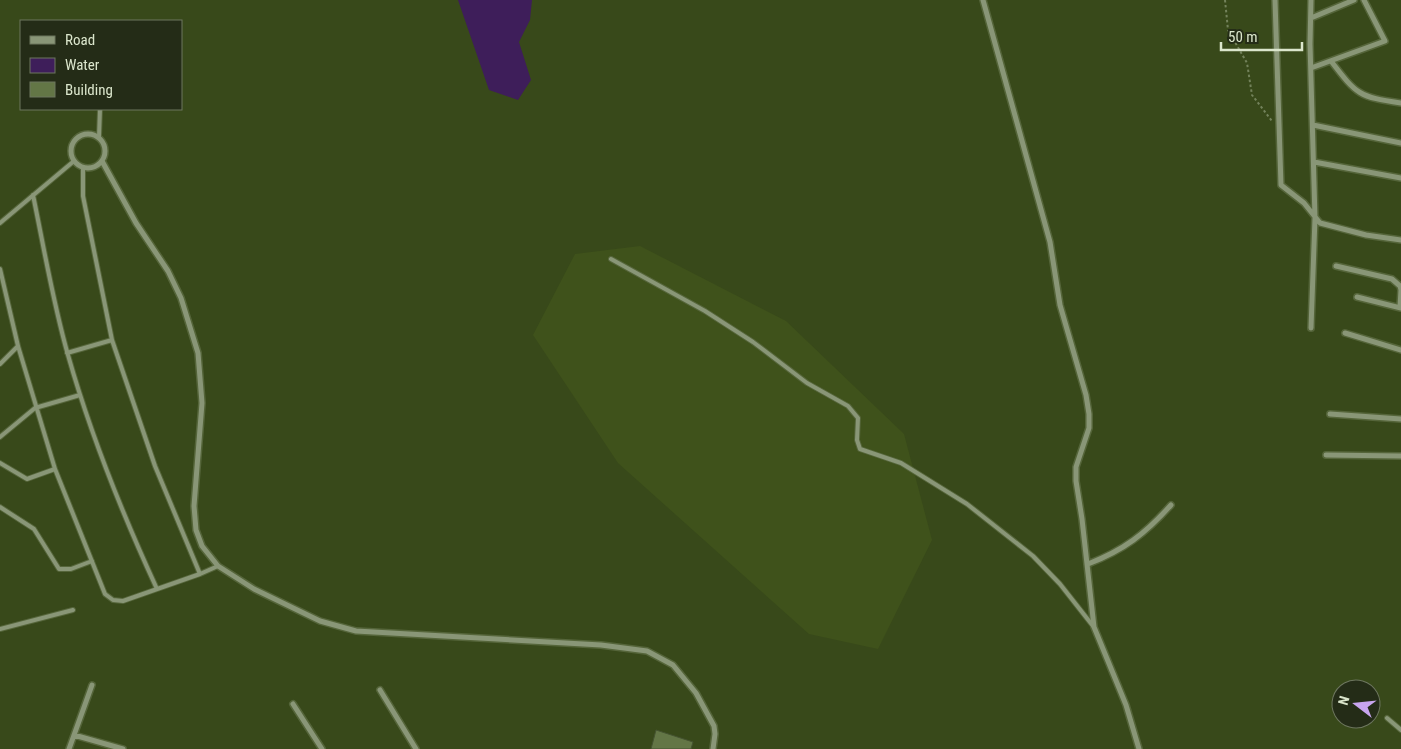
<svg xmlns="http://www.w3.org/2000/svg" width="1401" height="749" viewBox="0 0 1401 749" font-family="'Roboto Condensed',sans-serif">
<rect width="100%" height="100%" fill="#38491a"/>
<path fill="#3f521b" d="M 640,246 L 786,321 L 904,434 L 932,540 L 878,649 L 809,634 L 618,463 L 533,335 L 575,254 Z"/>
<path fill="#3e1e5a" d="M 458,0 L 532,0 L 530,20 L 519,42 L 531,80 L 518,100 L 489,90 Z"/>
<path fill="#637646" stroke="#455331" d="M 656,730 L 693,742 L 691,749 L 651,749 Z"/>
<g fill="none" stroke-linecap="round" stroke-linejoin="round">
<defs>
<path id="lane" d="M 99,137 L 100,109
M 83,167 L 83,196 L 112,340 L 155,466 L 200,574
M 33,195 C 44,248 53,303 68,355 C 91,436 122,513 157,589
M 0,223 L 74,161
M 611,259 L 705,311 L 753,342 L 807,383 L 848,406 L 858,418 L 857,440 L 860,449 L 901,463 L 967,504 L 1033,556 L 1060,584 L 1093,626
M 0,269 L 18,346 L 55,469 L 105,594 L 113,600 L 123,601 L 200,574 L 218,566
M 67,353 L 112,340
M 0,364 L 18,346
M 0,437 L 35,408 L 80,395
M 0,463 L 27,479 L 55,469
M 0,507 L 34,529 L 59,569 L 71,569 L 92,561
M 0,629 L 73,610
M 1387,718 L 1401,730"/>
<path id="street" d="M 983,0 L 1050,242 L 1060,305 L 1086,395 L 1089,414 L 1089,428 L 1076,467 L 1076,481 L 1082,519 L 1094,627 L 1126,705 L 1139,749
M 1275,0 L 1281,185 L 1304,203 L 1320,223 L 1366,235 L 1401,240
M 1311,18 L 1354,0
M 1331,61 C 1357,95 1359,97 1401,103
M 1311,68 L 1385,41 L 1364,0
M 1313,125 L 1401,143
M71 151a17 17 0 1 1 34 0a17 17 0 1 1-34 0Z
M 102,161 L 136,223 L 168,271 L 181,298 L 198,353 L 202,403 L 194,506 L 196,530 L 202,546 L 218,566 L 254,589 L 320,621 L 356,631 L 601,645 L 647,651 L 673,665 L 696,693 L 714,726 L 715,734 L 713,749
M 1314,162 L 1401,178
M 1336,266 L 1392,279 L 1400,286 L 1401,290
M 1357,297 L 1401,308
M 1400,307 L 1401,290
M 1311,328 L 1315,218 L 1310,44 L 1311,0
M 1345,333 L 1401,350
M 1330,414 L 1401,419
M 1326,455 L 1401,456
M 1088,564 C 1124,550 1145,534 1171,505
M 380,690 L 416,749
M 293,704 L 322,749
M 74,735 L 123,749
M 69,749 L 92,685"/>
</defs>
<use href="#lane" stroke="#55653a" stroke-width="6"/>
<use href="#street" stroke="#55653a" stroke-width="8"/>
<path stroke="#73825b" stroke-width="2" stroke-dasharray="2.5 2.5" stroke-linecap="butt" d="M 1225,0 L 1228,30 L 1247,63 L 1252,95 L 1272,121"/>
<use href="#lane" stroke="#899677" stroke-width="4"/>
<use href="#street" stroke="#899677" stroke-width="5"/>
</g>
<rect x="20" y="20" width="162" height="90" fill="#242c17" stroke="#6d765f"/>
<rect x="30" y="36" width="25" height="8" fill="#899677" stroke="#6d765f"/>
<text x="65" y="45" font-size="15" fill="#dbe6cc">Road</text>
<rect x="30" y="58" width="25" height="15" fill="#3e1e5a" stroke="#6d765f"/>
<text x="65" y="70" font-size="15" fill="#dbe6cc">Water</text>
<rect x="30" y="82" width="25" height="15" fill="#637646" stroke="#6d765f"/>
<text x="65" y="95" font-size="15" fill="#dbe6cc">Building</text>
<g transform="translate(1356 704) rotate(286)"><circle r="24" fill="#242c17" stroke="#6d765f"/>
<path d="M0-4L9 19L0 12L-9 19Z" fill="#c8a5ee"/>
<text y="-8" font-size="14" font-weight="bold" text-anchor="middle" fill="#dbe6cc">N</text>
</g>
<path d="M1221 42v8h81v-8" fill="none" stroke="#dbe6cc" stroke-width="2.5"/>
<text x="1228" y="42" font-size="15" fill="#dbe6cc" stroke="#242c17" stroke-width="4" paint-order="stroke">50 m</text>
</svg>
